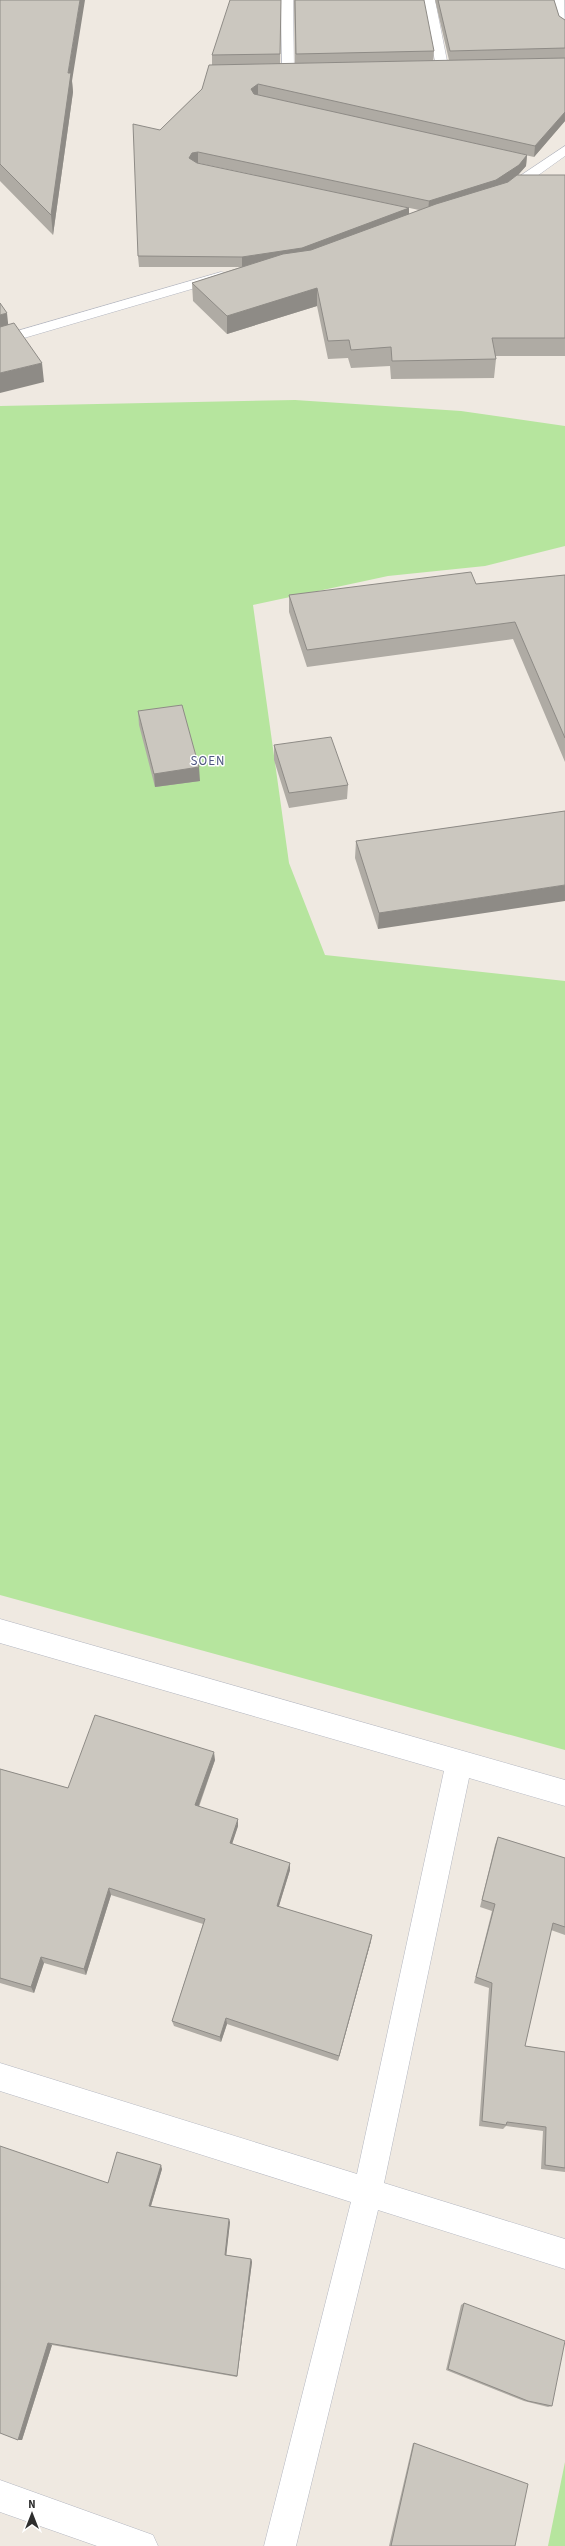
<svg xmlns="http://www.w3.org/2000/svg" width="565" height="2546" viewBox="0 0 565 2546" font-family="'Source Sans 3',sans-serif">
<rect width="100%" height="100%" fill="#efe9e1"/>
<path fill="#b6e59e" d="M 295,400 L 461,411 L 565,426 L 565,546 L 485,566 L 388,576 L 253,605 L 289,863 L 325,955 L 565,981 L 565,1750 L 0,1595 L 0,406 Z
M 565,2462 L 565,2546 L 548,2546 Z"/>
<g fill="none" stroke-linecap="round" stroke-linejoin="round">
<defs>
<path id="minor" d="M 281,0 L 293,0 L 294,70 L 288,74 L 282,70 Z
M 423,0 L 435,0 L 448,66 L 446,69 L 442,70 L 436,66 Z
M 552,0 L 564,0 L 565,30 L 559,26 Z
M 565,146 L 565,156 L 509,196 L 499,196 L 497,193 L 499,190 Z
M 221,272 L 226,273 L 228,276 L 226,279 L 0,345 L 0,336 Z
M 0,1619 L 565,1780 L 565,1806 L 469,1778 L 384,2183 L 565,2239 L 565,2269 L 378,2210 L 296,2546 L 264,2546 L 351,2202 L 0,2091 L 0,2063 L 357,2174 L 444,1771 L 0,1643 Z
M 0,2480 L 153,2535 L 158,2546 L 97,2546 L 0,2512 Z"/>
</defs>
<use href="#minor" stroke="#b4b7c1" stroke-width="1"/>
<use href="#minor" fill="#fff" fill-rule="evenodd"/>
</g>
<path fill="#afaba4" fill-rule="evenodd" d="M 0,0 L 72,81 L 73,92 L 53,235 L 0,181 Z
M 281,0 L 280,64 L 295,63 L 294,0 L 434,51 L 433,61 L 449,60 L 435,0 L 554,0 L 559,16 L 565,20 L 565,121 L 534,157 L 258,95 L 257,95 L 527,155 L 526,166 L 518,175 L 565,175 L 565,356 L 496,356 L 496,359 L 494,378 L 391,379 L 390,366 L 351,368 L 348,358 L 328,359 L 317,306 L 227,334 L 193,301 L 192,283 L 241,267 L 139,267 L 138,256 L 160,130 L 202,89 L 212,65 L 212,55 ZM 197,163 L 198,163 L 419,210 L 409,214 L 409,208 Z
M 565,575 L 565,762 L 513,639 L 307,667 L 289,612 L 289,595 L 476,584 Z
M 138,711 L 200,781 L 155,787 L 139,725 Z
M 274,745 L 348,785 L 347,799 L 289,808 L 274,760 Z
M 565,811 L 378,929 L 355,858 L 356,841 Z
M 215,1760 L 199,1807 L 238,1826 L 232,1844 L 290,1863 L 290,1870 L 279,1906 L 371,1941 L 338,2061 L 227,2024 L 221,2042 L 174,2026 L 172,2021 L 203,1924 L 111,1895 L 86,1975 L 44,1963 L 34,1993 L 0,1983 L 0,1769 L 68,1788 Z
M 498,1837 L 565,1858 L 565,1935 L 551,1930 L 525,2046 L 565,2052 L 565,2172 L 541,2169 L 543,2131 L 506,2126 L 503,2129 L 479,2126 L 489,1988 L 474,1983 L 492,1911 L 480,1907 L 495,1845 Z
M 162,2169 L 151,2206 L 230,2222 L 226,2255 L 251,2259 L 252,2262 L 237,2377 L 52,2345 L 22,2440 L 0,2433 L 108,2183 Z
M 464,2303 L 552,2406 L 548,2407 L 524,2401 L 446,2370 L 461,2305 Z
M 413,2443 L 414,2443 L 515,2546 L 389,2546 Z"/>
<path fill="#8e8b86" d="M 80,0 L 85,0 L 72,81 L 73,92 L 53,235 L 51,215 L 68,73 Z
M 258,84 L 258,95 L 251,99 L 251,89 Z
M 565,112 L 565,121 L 534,157 L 535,146 Z
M 198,152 L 198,163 L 193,164 L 189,158 L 192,153 Z
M 527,155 L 526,166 L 518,175 L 495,191 L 428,211 L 429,201 Z
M 409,208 L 409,218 L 302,259 L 242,267 L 242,257 Z
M 317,288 L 317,306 L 227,334 L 227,316 Z
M 7,313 L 9,332 L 0,335 L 0,315 Z
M 42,363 L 44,382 L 0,393 L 0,373 Z
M 199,767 L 200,781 L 155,787 L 154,774 Z
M 565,885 L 565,901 L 378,929 L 379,913 Z
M 214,1752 L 215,1760 L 196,1813 L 195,1805 Z
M 238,1819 L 238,1826 L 230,1850 L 230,1843 Z
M 290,1863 L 290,1870 L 277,1912 L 277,1906 Z
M 109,1888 L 111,1895 L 86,1975 L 84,1969 Z
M 372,1935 L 371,1941 L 338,2061 L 339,2056 Z
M 41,1957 L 44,1963 L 34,1993 L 31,1987 Z
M 226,2018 L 227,2024 L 221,2042 L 220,2037 Z
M 161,2165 L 162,2169 L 150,2209 L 149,2206 Z
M 229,2219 L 230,2222 L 226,2258 L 225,2255 Z
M 251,2259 L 252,2262 L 237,2377 L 237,2376 Z
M 48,2343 L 52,2345 L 22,2440 L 18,2440 Z"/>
<path fill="#cbc7bf" stroke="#8e8b86" d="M 0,0 L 80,0 L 68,73 L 71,73 L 51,215 L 0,164 Z
M 230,0 L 281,0 L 280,54 L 212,55 Z
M 295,0 L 424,0 L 434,51 L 296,54 Z
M 438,0 L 554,0 L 559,16 L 565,20 L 565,48 L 450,51 Z
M 565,58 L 565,112 L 535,146 L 258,84 L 251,89 L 254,94 L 527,155 L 519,165 L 496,180 L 429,201 L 198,152 L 192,153 L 189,158 L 197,163 L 409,208 L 302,248 L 242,257 L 138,256 L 133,124 L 160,130 L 202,89 L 209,65 Z
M 517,175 L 565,175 L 565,338 L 492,338 L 496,359 L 392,361 L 391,347 L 351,350 L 349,340 L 328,341 L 317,288 L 227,316 L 192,283 L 283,254 L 311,250 L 436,204 L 508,182 Z
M 0,303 L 7,313 L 0,315 Z
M 14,323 L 42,363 L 0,373 L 0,327 Z
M 471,572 L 476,584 L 565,575 L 565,738 L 515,622 L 307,650 L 289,595 Z
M 182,705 L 199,767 L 154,774 L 138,711 Z
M 331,737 L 348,785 L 289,793 L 274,745 Z
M 565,811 L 565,885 L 379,913 L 356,841 Z
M 95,1715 L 214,1752 L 195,1805 L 238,1819 L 230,1843 L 290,1863 L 277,1906 L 372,1935 L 339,2056 L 226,2018 L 220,2037 L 172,2021 L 205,1919 L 109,1888 L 84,1969 L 41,1957 L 31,1987 L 0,1978 L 0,1769 L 68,1788 Z
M 498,1837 L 565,1858 L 565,1927 L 553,1923 L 525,2046 L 565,2052 L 565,2168 L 545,2165 L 546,2127 L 507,2122 L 506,2125 L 482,2121 L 492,1983 L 476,1977 L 495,1904 L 482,1900 Z
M 0,2146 L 108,2183 L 117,2152 L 161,2165 L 149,2206 L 229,2219 L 225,2255 L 251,2259 L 237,2376 L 48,2343 L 18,2440 L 0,2433 Z
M 464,2303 L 565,2341 L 552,2406 L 528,2401 L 448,2369 Z
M 414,2443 L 528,2484 L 515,2546 L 391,2546 Z"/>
<g text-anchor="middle" stroke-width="3" stroke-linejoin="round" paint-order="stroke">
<g font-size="13" letter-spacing="1" fill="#4d5680" stroke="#fff">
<text x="208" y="765">SOEN</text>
</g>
</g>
<g transform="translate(32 2514)" stroke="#ffffff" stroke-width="3" paint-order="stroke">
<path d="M0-3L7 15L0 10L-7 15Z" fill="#2e2e2e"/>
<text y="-6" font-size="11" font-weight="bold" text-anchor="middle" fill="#2e2e2e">N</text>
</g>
</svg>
